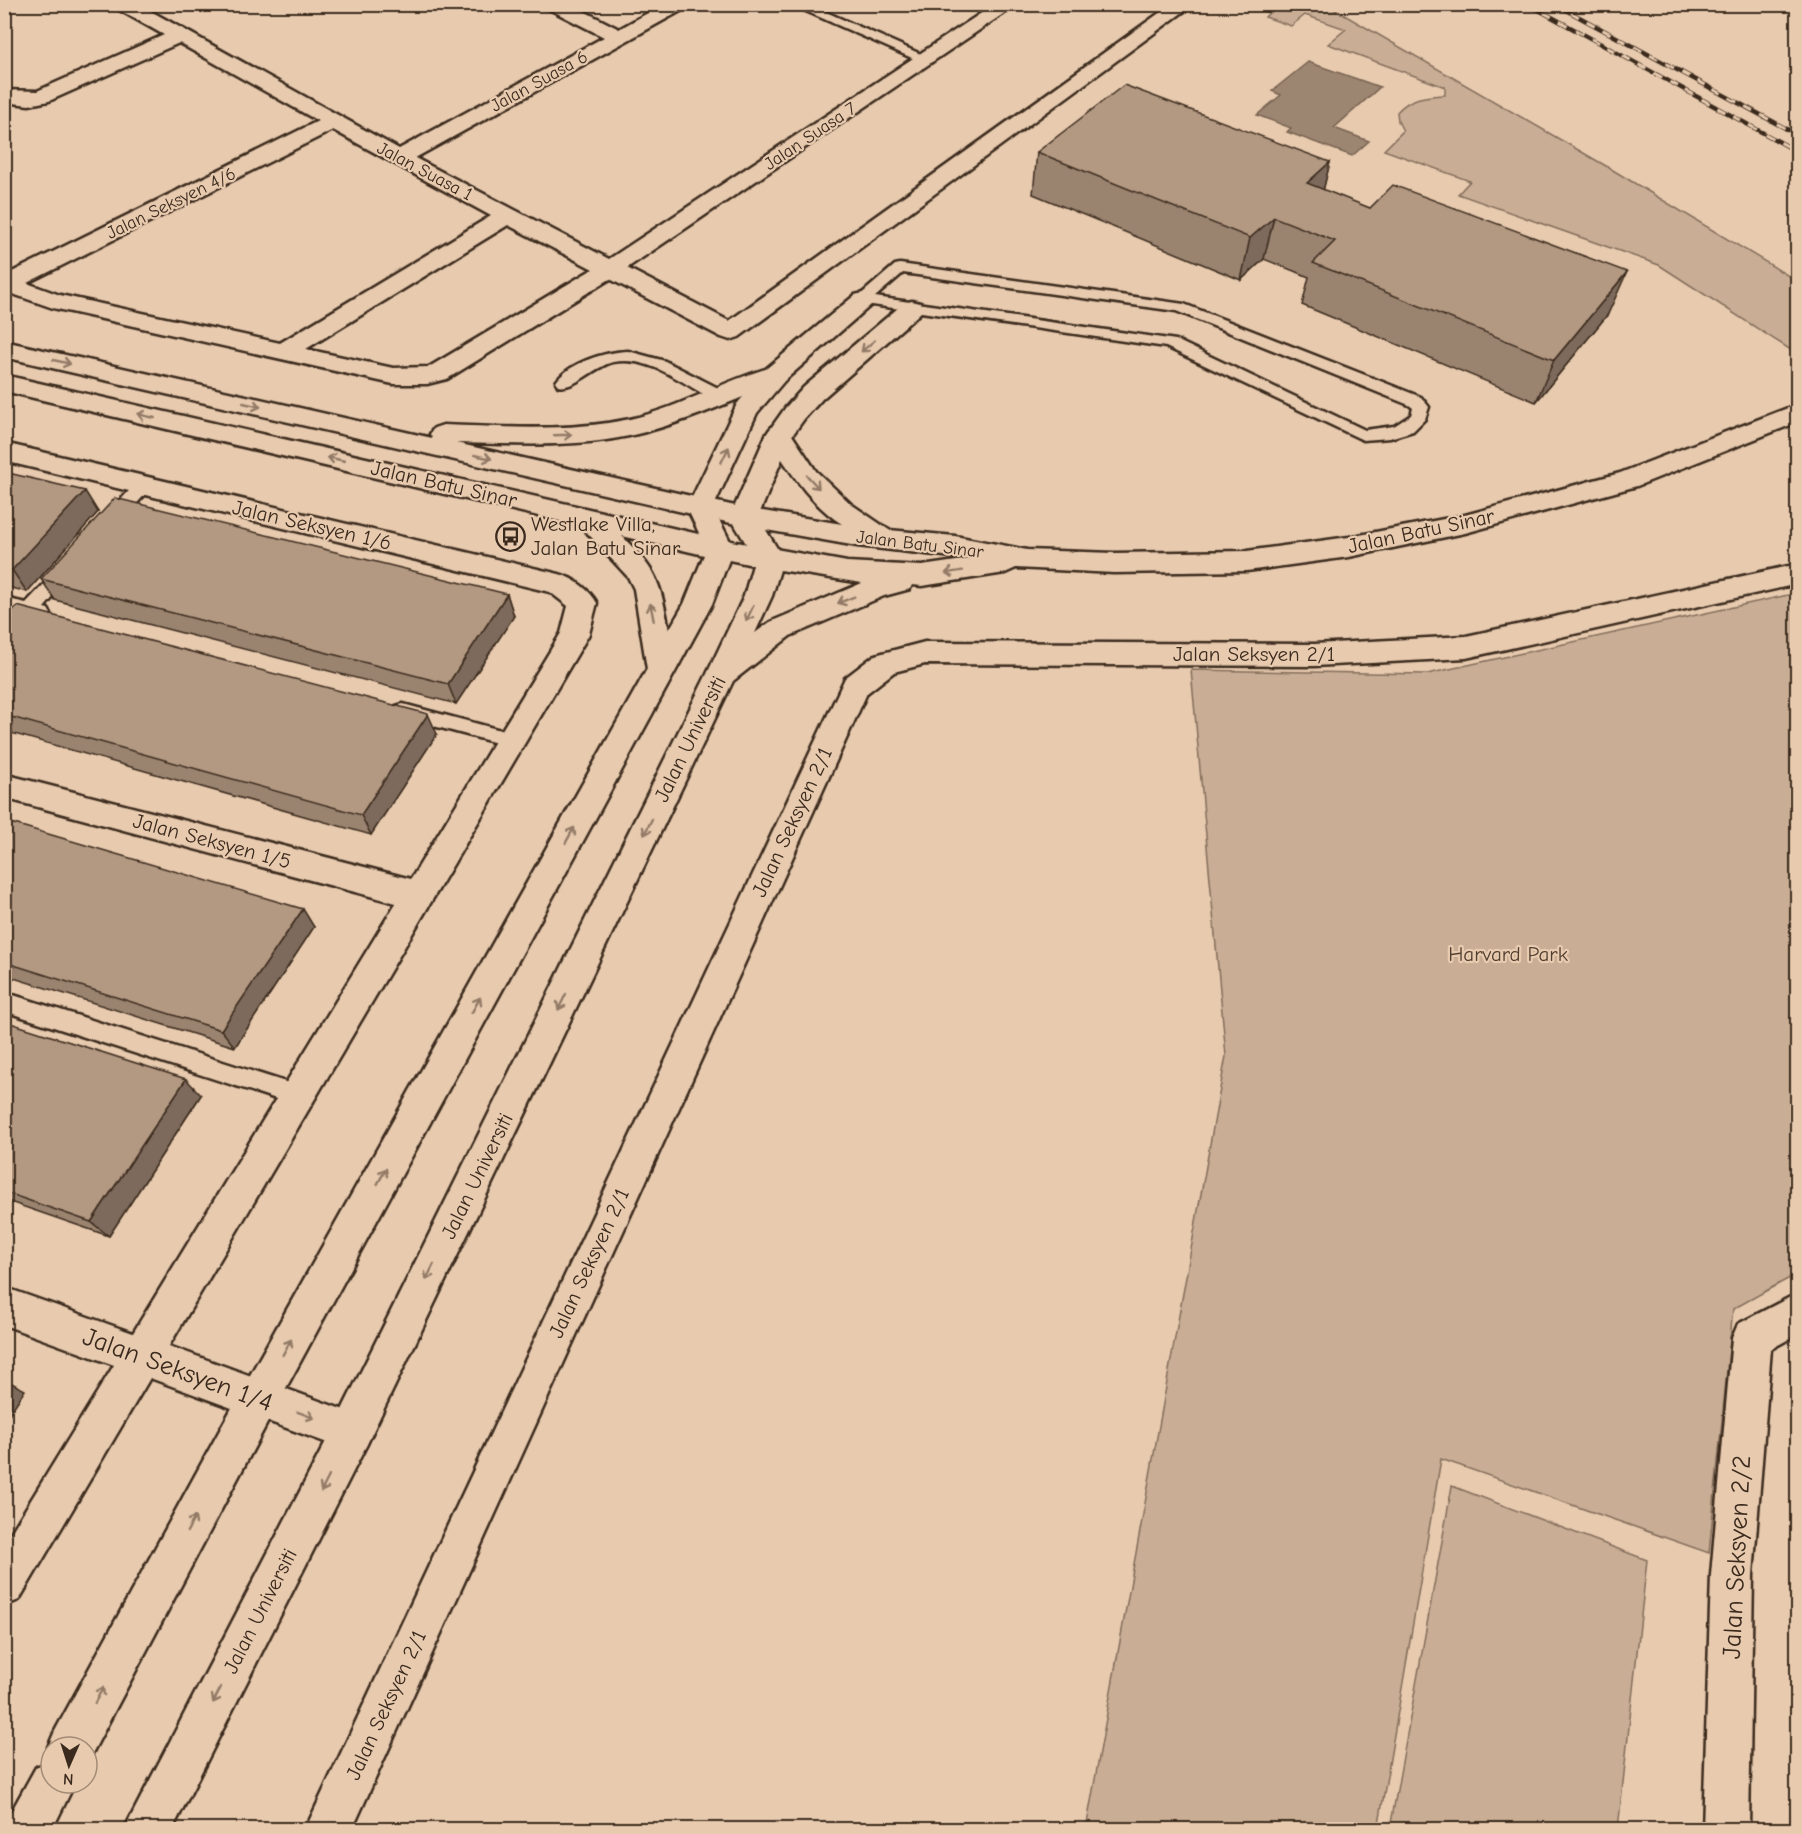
<svg xmlns="http://www.w3.org/2000/svg" width="1802" height="1834" viewBox="0 0 1802 1834" font-family="'Comic Neue',sans-serif">
<rect width="100%" height="100%" fill="#e8cbaf"/>
<filter id="ink" filterUnits="userSpaceOnUse"><feTurbulence type="fractalNoise" baseFrequency=".0167" numOctaves="2"/><feDisplacementMap in="SourceGraphic" scale="12" xChannelSelector="R" yChannelSelector="G"/><feConvolveMatrix kernelMatrix="1 2 1 2 8 2 1 2 1" color-interpolation-filters="sRGB"/></filter>
<g filter="url(#ink)">
<path fill="#c9ae95" stroke="#826c5a" stroke-width="1.5" d="M 1246,5 L 1327,5 L 1606,166 L 1797,281 L 1797,354 L 1659,265 L 1458,194 L 1470,181 L 1384,150 L 1403,131 L 1398,121 L 1397,112 C 1410,97 1426,96 1445,95 L 1445,87 L 1328,44 L 1346,29 L 1305,15 L 1291,26 L 1265,17 L 1269,13 Z
M 1797,593 L 1797,1274 L 1733,1309 L 1709,1553 L 1441,1459 L 1378,1829 L 1086,1829 L 1226,1056 L 1191,670 L 1427,674 Z
M 1452,1486 L 1647,1560 L 1618,1829 L 1406,1830 L 1391,1823 Z"/>
<path fill="#9d8671" stroke="#766150" stroke-width="1.5" d="M 1308,62 L 1380,87 L 1334,128 L 1369,141 L 1352,156 L 1287,132 L 1291,128 L 1257,115 L 1281,95 L 1272,91 Z"/>
<g fill="none" stroke-linecap="round" stroke-linejoin="round">
<defs>
<path id="lane" d="M 790,4 L 808,4 L 932,59 L 926,63 L 921,62 Z
M 900,264 L 1184,304 L 1421,397 L 1429,407 L 1425,419 L 1413,431 L 1390,438 L 1363,440 L 1166,347 L 858,303 L 855,300 L 858,297 L 895,265 ZM 903,273 L 1176,311 L 1409,405 L 1413,408 L 1411,415 L 1394,426 L 1365,430 L 1176,340 L 875,297 Z
M 628,351 L 665,361 L 724,391 L 726,395 L 724,399 L 712,399 C 683,383 648,355 613,362 C 595,366 574,390 558,386 L 556,382 C 570,362 605,352 628,351 Z
M 144,479 L 150,481 L 152,485 L 150,489 L 117,525 L 105,525 L 102,521 L 105,517 L 138,481 Z
M 68,563 L 74,565 L 77,569 L 44,608 L 48,609 L 51,614 L 48,619 L 42,621 L 34,618 L 11,645 L 4,647 L 4,628 L 17,614 L 4,611 L 4,598 L 26,603 L 62,565 Z
M 403,704 L 512,733 L 519,735 L 522,740 L 519,745 L 512,747 L 396,716 L 393,711 L 396,706 Z
M 4,992 L 298,1086 L 306,1089 L 309,1096 L 306,1103 L 298,1106 L 4,1011 Z"/>
<path id="street" d="M 114,4 L 138,4 L 399,149 L 604,37 L 547,8 L 545,4 L 570,4 L 619,29 L 664,4 L 688,4 L 686,8 L 415,158 L 609,259 L 995,4 L 1018,4 L 627,268 L 729,321 L 1172,4 L 1194,4 L 739,337 L 730,340 L 721,337 L 610,279 L 447,379 L 427,384 L 393,384 L 53,308 L 4,291 L 4,276 L 318,121 L 179,43 L 49,101 L 29,105 L 4,102 L 4,90 L 37,91 L 164,35 L 116,8 ZM 333,130 L 491,216 L 280,343 L 60,295 L 27,283 ZM 508,225 L 593,269 L 429,367 L 393,368 L 306,349 Z
M 863,293 L 871,295 L 875,300 L 871,305 L 785,380 L 757,413 L 713,508 L 734,549 L 730,556 L 720,559 L 710,556 L 687,508 L 737,404 L 767,368 L 855,295 Z
M 912,301 L 920,303 L 924,308 L 920,313 L 822,399 L 804,419 L 791,437 L 758,517 L 783,558 L 779,565 L 769,568 L 759,565 L 730,517 L 766,435 L 786,407 L 804,387 L 904,303 Z
M 4,443 L 559,574 C 574,578 590,590 597,603 L 589,634 L 585,641 L 169,1346 L 366,1418 L 372,1432 L 366,1446 L 352,1452 L 150,1378 L 19,1600 L 4,1606 L 4,1544 L 114,1365 L 4,1325 L 4,1287 L 133,1333 L 396,903 L 4,798 L 4,774 L 411,879 L 561,633 L 568,606 L 550,592 L 4,461 Z
M 1798,564 L 1798,584 L 1466,658 L 1314,666 L 925,664 L 894,672 L 867,693 L 352,1830 L 305,1830 L 845,678 L 875,655 L 925,642 L 1314,644 L 1466,636 Z
M 1798,1293 L 1798,1334 L 1771,1349 L 1753,1575 L 1749,1830 L 1703,1830 L 1711,1575 L 1732,1338 L 1738,1324 Z"/>
<path id="secondary" d="M 4,341 L 432,438 L 430,434 L 434,428 L 443,425 C 505,427 569,432 630,419 C 681,408 726,379 776,366 L 785,368 L 789,374 L 785,380 C 734,400 683,424 629,436 C 572,448 513,444 456,443 L 744,508 L 842,524 C 810,504 790,471 770,441 L 766,435 L 770,429 L 779,426 L 788,429 L 816,471 L 851,504 L 889,530 L 955,536 L 1027,550 L 1114,553 L 1247,551 L 1349,537 L 1465,515 L 1620,473 L 1798,404 L 1798,422 L 1637,486 L 1465,533 L 1349,557 L 1247,571 L 1114,573 L 1016,568 L 1005,573 L 922,586 L 912,585 L 910,589 L 884,596 L 790,636 L 733,681 L 366,1446 L 172,1830 L 124,1830 L 338,1418 L 706,676 L 744,596 L 753,565 L 729,560 L 712,604 L 273,1412 L 87,1763 L 87,1747 L 51,1747 L 51,1753 L 48,1747 L 55,1731 L 245,1384 L 647,669 L 634,589 L 628,577 L 581,526 L 4,391 L 4,375 L 720,539 L 847,562 L 922,566 L 970,559 L 857,546 L 744,526 L 4,357 ZM 622,536 L 704,555 L 684,604 L 669,630 C 660,580 657,572 622,536 ZM 780,570 L 862,583 L 770,622 L 755,633 L 772,596 Z
M 51,1761 L 51,1783 L 75,1783 L 52,1830 L 4,1830 L 10,1814 L 36,1767 Z"/>
</defs>
<use href="#lane" stroke="#3b2a1e" stroke-width="5"/>
<use href="#street" stroke="#3b2a1e" stroke-width="5"/>
<use href="#secondary" stroke="#3b2a1e" stroke-width="5"/>
<use href="#lane" fill="#e8cbaf" fill-rule="evenodd"/>
<use href="#street" fill="#e8cbaf" fill-rule="evenodd"/>
<use href="#secondary" fill="#e8cbaf" fill-rule="evenodd"/>
<defs>
<path id="rail" d="M 1528,4 L 1798,152
M 1555,4 L 1798,135"/>
</defs>
<use href="#rail" stroke="#3b2a1e" stroke-width="4.5"/>
<use href="#rail" stroke="#e8cbaf" stroke-width="3" stroke-dasharray="9" stroke-linecap="butt"/>
</g>
<path fill="#9a8470" stroke="#3b2a1e" stroke-width="1.5" d="M 1037,152 L 1330,162 L 1323,190 L 1608,314 L 1536,402 L 1302,305 L 1309,277 L 1264,259 L 1241,280 L 1033,194 Z
M 4,472 L 98,512 L 27,592 L 4,586 Z
M 41,579 L 507,594 L 514,616 L 456,704 L 55,600 Z
M 4,619 L 437,734 L 371,835 L 4,731 Z
M 4,821 L 314,927 L 235,1047 L 4,975 Z
M 4,1021 L 201,1095 L 109,1236 L 4,1200 Z"/>
<path fill="#7d6b5b" stroke="#3b2a1e" stroke-width="1.5" d="M 1330,162 L 1320,204 L 1307,183 Z
M 1274,217 L 1264,259 L 1241,280 L 1250,238 Z
M 1627,272 L 1608,314 L 1536,402 L 1554,360 Z
M 85,491 L 98,512 L 27,592 L 12,570 Z
M 507,594 L 514,616 L 456,704 L 448,684 Z
M 428,714 L 437,734 L 371,835 L 361,815 Z
M 303,909 L 314,927 L 235,1047 L 221,1030 Z
M 186,1079 L 201,1095 L 109,1236 L 91,1222 Z
M 4,1379 L 25,1390 L 4,1422 Z"/>
<path fill="#b39982" stroke="#3b2a1e" stroke-width="1.5" d="M 1124,85 L 1330,162 L 1307,183 L 1370,208 L 1393,185 L 1627,272 L 1554,360 L 1313,263 L 1335,241 L 1274,217 L 1250,238 L 1037,152 Z
M 4,472 L 85,491 L 12,570 L 4,569 Z
M 115,498 L 507,594 L 448,684 L 41,579 Z
M 17,606 L 428,714 L 361,815 L 4,715 L 4,619 Z
M 4,821 L 303,909 L 221,1030 L 4,962 Z
M 4,1021 L 186,1079 L 91,1222 L 4,1192 Z"/>
<defs><path id="oneway-shaft" d="M-6 0H5M1.5-3L5.5 0L1.5 3" fill="none" stroke-width="1.6" stroke-linecap="round" stroke-linejoin="round" transform="scale(1.5)"/></defs>
<g stroke="#927a66">
<use href="#oneway-shaft" transform="translate(868 346) rotate(139)"/>
<use href="#oneway-shaft" transform="translate(62 362) rotate(13)"/>
<use href="#oneway-shaft" transform="translate(252 405) rotate(13)"/>
<use href="#oneway-shaft" transform="translate(146 416) rotate(-167)"/>
<use href="#oneway-shaft" transform="translate(563 435) rotate(-2)"/>
<use href="#oneway-shaft" transform="translate(725 455) rotate(-64)"/>
<use href="#oneway-shaft" transform="translate(483 457) rotate(13)"/>
<use href="#oneway-shaft" transform="translate(336 459) rotate(-167)"/>
<use href="#oneway-shaft" transform="translate(813 482) rotate(47)"/>
<use href="#oneway-shaft" transform="translate(954 572) rotate(171)"/>
<use href="#oneway-shaft" transform="translate(846 600) rotate(158)"/>
<use href="#oneway-shaft" transform="translate(652 612) rotate(-101)"/>
<use href="#oneway-shaft" transform="translate(750 613) rotate(115)"/>
<use href="#oneway-shaft" transform="translate(648 827) rotate(116)"/>
<use href="#oneway-shaft" transform="translate(570 835) rotate(-61)"/>
<use href="#oneway-shaft" transform="translate(562 1002) rotate(116)"/>
<use href="#oneway-shaft" transform="translate(476 1005) rotate(-61)"/>
<use href="#oneway-shaft" transform="translate(382 1176) rotate(-61)"/>
<use href="#oneway-shaft" transform="translate(430 1272) rotate(116)"/>
<use href="#oneway-shaft" transform="translate(287 1347) rotate(-61)"/>
<use href="#oneway-shaft" transform="translate(306 1415) rotate(20)"/>
<use href="#oneway-shaft" transform="translate(325 1484) rotate(117)"/>
<use href="#oneway-shaft" transform="translate(191 1524) rotate(-62)"/>
<use href="#oneway-shaft" transform="translate(99 1695) rotate(-62)"/>
<use href="#oneway-shaft" transform="translate(217 1695) rotate(117)"/>
</g>
</g>
<defs>
<symbol id="bus-ring" viewBox="-11 -11 22 22"><circle r="9.5" fill="#e8cbaf" stroke="#3b2a1e" stroke-width="1.5"/><path d="M-5-6H5V4H4V6H2V4H-2V6H-4V4H-5ZM-3.5-4V0h7V-4ZM-3.5 1.2v1.5H-2V1.2ZM2 1.2v1.5H3.5V1.2Z" fill="#3b2a1e"/></symbol>
</defs>
<g fill-rule="evenodd">
<use href="#bus-ring" x="494" y="520" width="33" height="33"/>
</g>
<g text-anchor="middle" stroke-width="4.5" stroke-linejoin="round" paint-order="stroke">
<g font-size="18" fill="#3b2a1e" stroke="#e8cbaf">
<text transform="translate(539 81) rotate(-29)" y="6">Jalan Suasa 6</text>
<text transform="translate(810 136) rotate(-34)" y="6">Jalan Suasa 7</text>
<text transform="translate(425 171) rotate(28)" y="6">Jalan Suasa 1</text>
<text transform="translate(171 203) rotate(-26)" y="6">Jalan Seksyen 4/6</text>
<text transform="translate(920 544) rotate(7)" y="6">Jalan Batu Sinar</text>
</g>
<g font-size="21" fill="#3b2a1e" stroke="#e8cbaf">
<text transform="translate(444 484) rotate(13)" y="7">Jalan Batu Sinar</text>
<text transform="translate(312 525) rotate(13)" y="7">Jalan Seksyen 1/6</text>
<text transform="translate(1421 531) rotate(-12)" y="7">Jalan Batu Sinar</text>
<text x="1254" y="661">Jalan Seksyen 2/1</text>
<text transform="translate(690 739) rotate(-64)" y="7">Jalan Universiti</text>
<text transform="translate(792 822) rotate(-65)" y="7">Jalan Seksyen 2/1</text>
<text transform="translate(212 841) rotate(15)" y="7">Jalan Seksyen 1/5</text>
<text transform="translate(477 1176) rotate(-64)" y="7">Jalan Universiti</text>
<text transform="translate(589 1263) rotate(-65)" y="7">Jalan Seksyen 2/1</text>
<text transform="translate(260 1611) rotate(-63)" y="7">Jalan Universiti</text>
<text transform="translate(386 1705) rotate(-65)" y="7">Jalan Seksyen 2/1</text>
</g>
<g font-size="21" fill="#3b2a1e" stroke="#e8cbaf" text-anchor="start">
<text x="531" y="531">Westlake Villa,<tspan x="531" dy="24">Jalan Batu Sinar</tspan></text>
</g>
<g font-size="21" fill="#503e30" stroke="#e8cbaf">
<text x="1508" y="961">Harvard Park</text>
</g>
<g font-size="26" fill="#3b2a1e" stroke="#e8cbaf">
<text transform="translate(178 1369) rotate(20)" y="9">Jalan Seksyen 1/4</text>
<text transform="translate(1736 1557) rotate(-87)" y="9">Jalan Seksyen 2/2</text>
</g>
</g>
<rect width="1802" height="1834" fill="none" stroke="#e8cbaf" stroke-width="24"/>
<rect x="12" y="12" width="1778" height="1810" fill="none" stroke="#3b2a1e" stroke-width="2" filter="url(#ink)"/>
<g transform="translate(69 1765) rotate(183)"><circle r="28" fill="#e8cbaf" stroke="#a38b75" stroke-width="1.5"/>
<path d="M0-4.5L10 22L0 15L-10 22Z" fill="#3b2a1e"/>
<text y="-9" font-size="16" font-weight="bold" text-anchor="middle" fill="#3b2a1e">N</text>
</g>
</svg>
